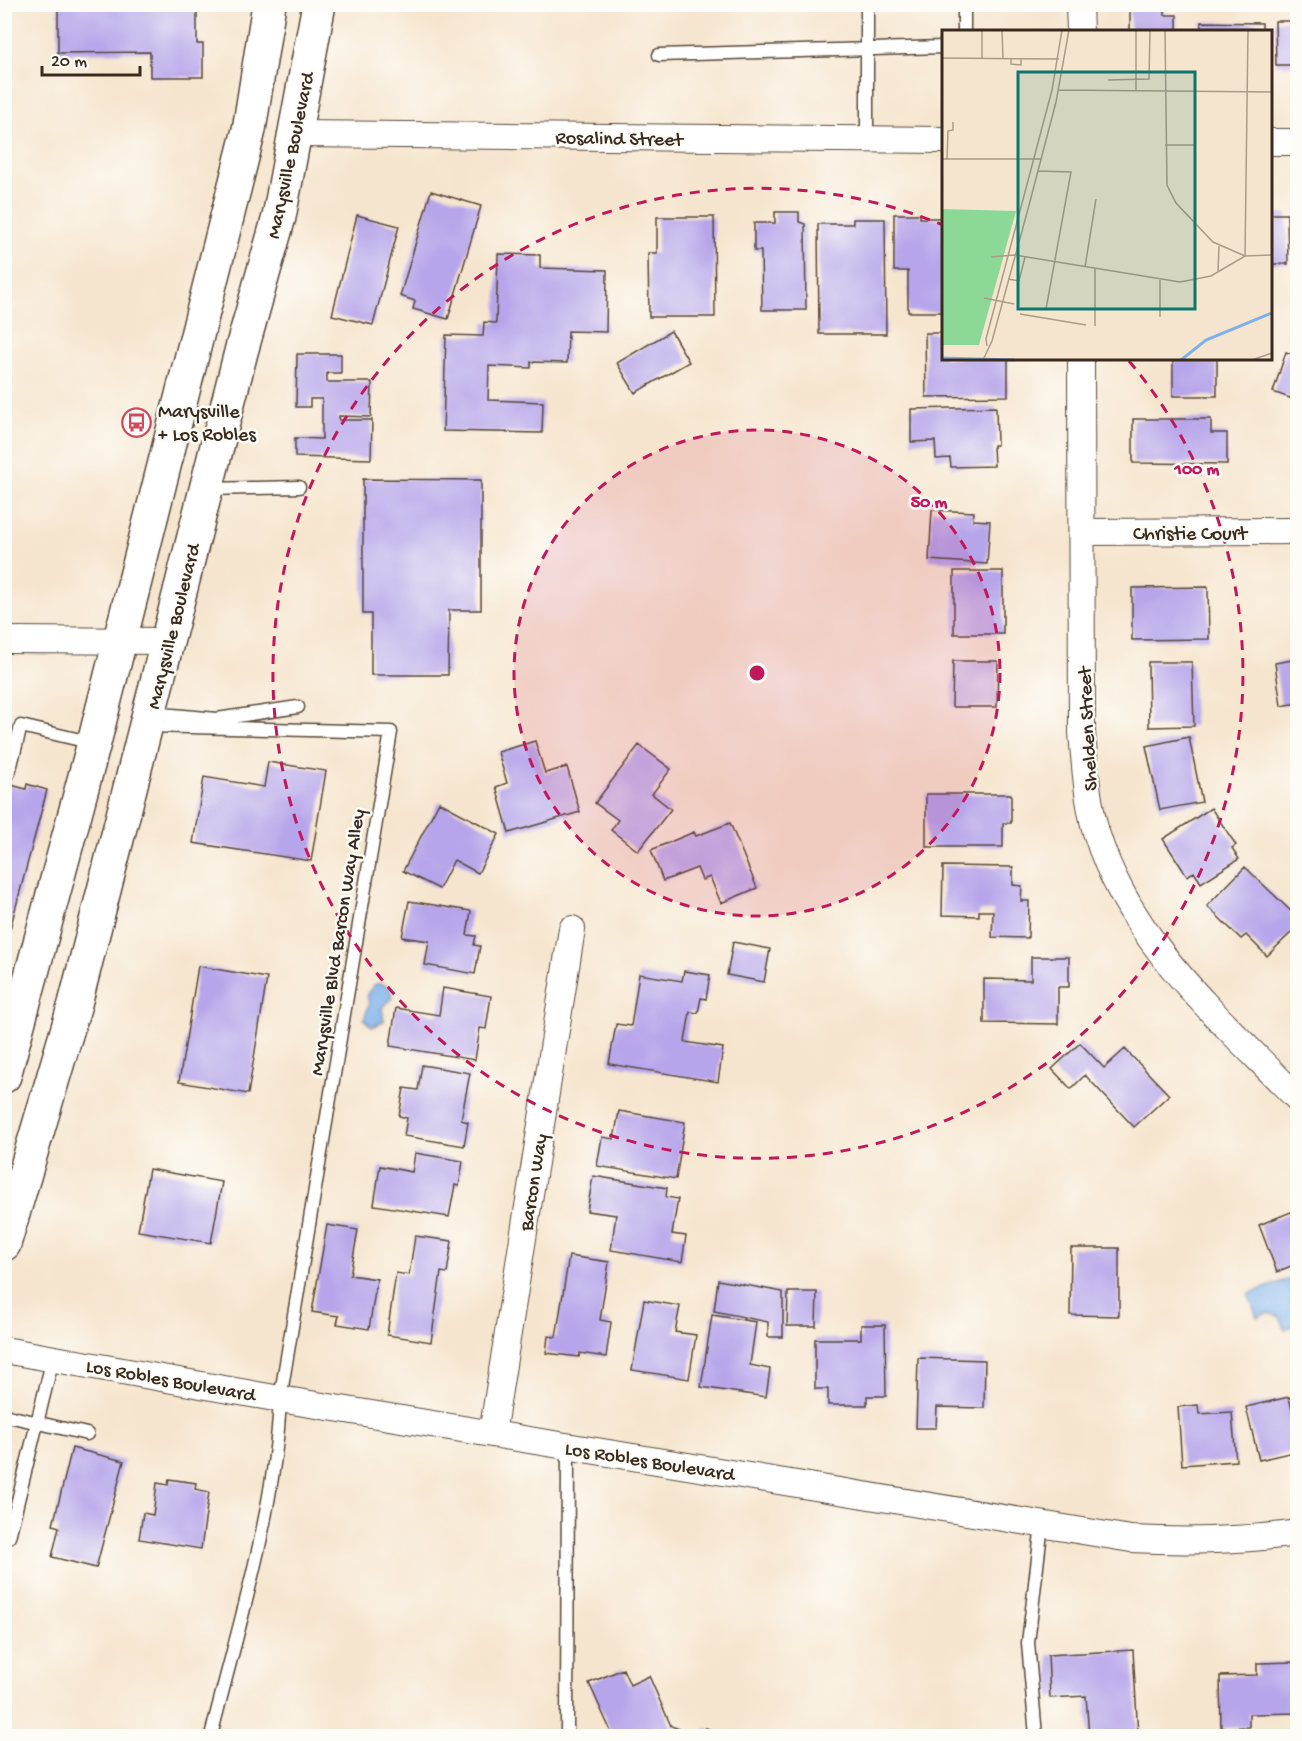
<svg xmlns="http://www.w3.org/2000/svg" width="1302" height="1741" viewBox="0 0 1302 1741" font-family="'Gochi Hand',sans-serif">
<rect width="100%" height="100%" fill="#fdfcf7"/>
<filter id="ink" filterUnits="userSpaceOnUse"><feTurbulence type="fractalNoise" baseFrequency=".0167" numOctaves="2"/><feDisplacementMap in="SourceGraphic" scale="12" xChannelSelector="R" yChannelSelector="G"/><feConvolveMatrix kernelMatrix="1 2 1 2 8 2 1 2 1" color-interpolation-filters="sRGB"/></filter>
<filter id="wash" filterUnits="userSpaceOnUse"><feTurbulence type="fractalNoise" baseFrequency=".008" numOctaves="4" result="noise"/><feDisplacementMap in="SourceGraphic" scale="24" xChannelSelector="R" yChannelSelector="G"/><feGaussianBlur stdDeviation="1.35" result="paint"/><feColorMatrix in="noise" values="0 0 0 0 0 0 0 0 0 0 0 0 0 0 0 0 0 1.4 0 .05"/><feComposite in="paint" operator="in"/></filter>
<g filter="url(#wash)">
<rect width="100%" height="100%" fill="#f6e5ce"/>
<path fill="#7eb1eb" stroke="#5c6e84" stroke-width="1.5" d="M 381,983 L 390,988 L 392,998 L 382,1008 L 384,1021 L 372,1027 L 364,1019 L 369,1005 L 367,994 L 374,985 Z
M 1292,1278 L 1297,1294 L 1297,1324 L 1285,1329 L 1280,1317 L 1268,1313 L 1257,1317 L 1248,1294 Z"/>
<g id="blocks">
<path fill="#b6a5ea" d="M 58,4 L 197,4 L 197,44 L 203,44 L 203,77 L 150,77 L 150,52 L 58,53 Z
M 1130,4 L 1165,4 L 1165,15 L 1177,15 L 1177,32 L 1130,32 Z
M 1275,21 L 1298,21 L 1298,65 L 1276,65 Z
M 1201,22 L 1262,23 L 1262,32 L 1201,32 Z
M 431,191 L 481,206 L 448,319 L 413,309 L 415,301 L 400,296 Z
M 775,212 L 799,212 L 799,222 L 805,224 L 806,310 L 762,310 L 761,251 L 754,251 L 754,223 L 775,223 Z
M 894,214 L 920,214 L 920,218 L 944,218 L 944,312 L 908,312 L 908,271 L 894,271 Z
M 1270,214 L 1287,214 L 1288,264 L 1270,264 Z
M 357,215 L 399,226 L 373,325 L 332,315 Z
M 657,217 L 714,217 L 715,317 L 649,317 L 648,253 L 657,253 Z
M 853,219 L 885,219 L 886,334 L 819,334 L 818,224 L 853,224 Z
M 498,254 L 540,255 L 540,268 L 607,270 L 606,332 L 568,331 L 567,363 L 531,362 L 531,368 L 489,366 L 488,400 L 543,402 L 542,433 L 443,431 L 446,335 L 483,336 L 484,322 L 496,323 Z
M 671,331 L 689,362 L 635,393 L 617,363 Z
M 925,333 L 944,333 L 944,358 L 1008,358 L 1008,396 L 926,397 Z
M 1286,352 L 1298,356 L 1298,401 L 1273,392 Z
M 297,354 L 341,354 L 341,373 L 327,373 L 327,382 L 372,382 L 371,417 L 339,416 L 339,420 L 372,420 L 371,459 L 295,457 L 295,438 L 322,439 L 322,399 L 310,399 L 310,407 L 296,407 Z
M 1173,358 L 1217,358 L 1217,396 L 1173,396 Z
M 996,407 L 997,445 L 993,445 L 994,466 L 951,467 L 950,458 L 936,459 L 935,441 L 911,442 L 911,409 Z
M 1133,419 L 1211,419 L 1211,433 L 1227,433 L 1227,464 L 1133,463 Z
M 363,479 L 481,480 L 481,610 L 449,610 L 448,675 L 371,675 L 371,614 L 363,614 Z
M 932,510 L 974,512 L 973,520 L 990,521 L 987,564 L 929,560 Z
M 954,571 L 1003,571 L 1003,634 L 954,634 Z
M 1208,587 L 1209,639 L 1132,640 L 1132,588 Z
M 1298,659 L 1298,703 L 1281,706 L 1275,663 Z
M 953,661 L 998,661 L 997,707 L 952,707 Z
M 1148,662 L 1192,662 L 1194,726 L 1149,727 Z
M 1189,737 L 1202,802 L 1160,810 L 1146,746 Z
M 535,741 L 545,773 L 567,767 L 580,812 L 509,833 L 496,787 L 507,783 L 498,752 Z
M 639,745 L 671,769 L 652,794 L 671,809 L 638,851 L 611,830 L 618,820 L 595,803 Z
M 268,762 L 326,771 L 311,861 L 193,843 L 204,777 L 264,787 Z
M 4,783 L 26,789 L 27,784 L 47,790 L 10,929 L 4,928 Z
M 926,794 L 1011,794 L 1011,823 L 1003,823 L 1003,847 L 926,847 Z
M 439,802 L 499,834 L 478,873 L 454,860 L 439,889 L 403,871 Z
M 1211,808 L 1236,845 L 1232,848 L 1239,859 L 1201,883 L 1194,872 L 1187,876 L 1163,839 Z
M 730,823 L 757,888 L 721,903 L 710,877 L 702,880 L 697,868 L 663,881 L 651,850 L 694,832 L 696,836 Z
M 943,866 L 1013,867 L 1013,885 L 1022,886 L 1021,901 L 1029,901 L 1028,938 L 992,937 L 993,911 L 979,911 L 979,916 L 942,915 Z
M 1245,867 L 1298,918 L 1298,926 L 1267,956 L 1246,935 L 1241,939 L 1207,906 Z
M 409,901 L 471,911 L 467,935 L 476,936 L 474,945 L 480,946 L 475,974 L 425,965 L 429,941 L 402,937 Z
M 733,942 L 770,949 L 764,982 L 727,975 Z
M 1031,957 L 1069,957 L 1069,987 L 1058,987 L 1058,1024 L 984,1023 L 984,979 L 1031,980 Z
M 198,966 L 267,978 L 248,1094 L 179,1082 Z
M 684,971 L 710,975 L 706,999 L 701,998 L 698,1013 L 690,1012 L 685,1042 L 723,1048 L 718,1082 L 609,1064 L 616,1024 L 631,1026 L 639,974 L 682,981 Z
M 443,988 L 491,996 L 486,1029 L 480,1028 L 475,1060 L 390,1046 L 396,1008 L 439,1015 Z
M 1080,1043 L 1104,1068 L 1125,1049 L 1169,1095 L 1134,1127 L 1085,1075 L 1071,1089 L 1052,1069 Z
M 422,1065 L 470,1073 L 461,1120 L 468,1122 L 464,1146 L 404,1136 L 407,1118 L 399,1116 L 404,1088 L 418,1090 Z
M 619,1111 L 685,1122 L 676,1179 L 597,1166 L 602,1137 L 614,1139 Z
M 415,1153 L 463,1161 L 459,1186 L 455,1185 L 449,1217 L 374,1205 L 380,1166 L 412,1172 Z
M 149,1169 L 222,1182 L 211,1243 L 138,1231 Z
M 593,1176 L 667,1188 L 666,1197 L 678,1199 L 672,1234 L 686,1236 L 682,1262 L 611,1250 L 616,1215 L 587,1211 Z
M 1298,1209 L 1298,1263 L 1277,1272 L 1259,1225 Z
M 327,1225 L 358,1230 L 350,1275 L 377,1279 L 369,1329 L 337,1324 L 339,1316 L 312,1312 Z
M 415,1236 L 452,1241 L 447,1273 L 441,1272 L 431,1342 L 387,1335 L 396,1273 L 409,1275 Z
M 1071,1248 L 1119,1248 L 1119,1316 L 1070,1315 Z
M 569,1256 L 609,1262 L 600,1320 L 611,1322 L 606,1357 L 580,1353 L 579,1357 L 546,1353 L 548,1336 L 556,1337 Z
M 718,1280 L 783,1292 L 783,1337 L 768,1337 L 768,1322 L 714,1311 Z
M 788,1292 L 817,1292 L 816,1326 L 787,1326 Z
M 644,1300 L 680,1306 L 675,1332 L 696,1335 L 689,1379 L 632,1370 Z
M 712,1315 L 756,1322 L 750,1365 L 770,1369 L 766,1397 L 701,1387 Z
M 861,1325 L 885,1325 L 886,1396 L 867,1396 L 867,1405 L 828,1405 L 828,1389 L 815,1389 L 815,1339 L 861,1339 Z
M 918,1358 L 985,1360 L 984,1408 L 937,1407 L 936,1428 L 916,1428 Z
M 1289,1397 L 1293,1414 L 1298,1413 L 1298,1451 L 1259,1460 L 1246,1407 Z
M 1198,1405 L 1199,1414 L 1232,1412 L 1236,1461 L 1182,1465 L 1178,1407 Z
M 72,1448 L 124,1461 L 96,1568 L 52,1557 L 59,1527 L 53,1525 Z
M 169,1479 L 196,1483 L 195,1489 L 209,1492 L 201,1549 L 139,1539 L 143,1513 L 153,1515 L 157,1483 L 168,1485 Z
M 1133,1650 L 1138,1736 L 1089,1736 L 1086,1696 L 1050,1698 L 1048,1655 Z
M 1298,1662 L 1298,1713 L 1249,1714 L 1249,1727 L 1221,1728 L 1220,1676 L 1257,1675 L 1257,1663 Z
M 623,1669 L 630,1685 L 649,1676 L 671,1726 L 698,1736 L 613,1736 L 589,1683 Z
M 706,1728 L 727,1736 L 704,1736 Z"/>
</g>
</g>
<g filter="url(#ink)">
<use href="#blocks" fill-opacity="0" stroke="#574638" stroke-width="1.5"/>
<g fill="none" stroke-linecap="round" stroke-linejoin="round">
<defs>
<path id="lane" d="M 867,4 L 867,139
M 964,32 L 964,4
M 659,55 L 944,47
M 208,489 L 299,487
M 151,713 L 217,719 L 298,707
M 147,726 L 391,732 L 280,1399 C 275,1514 238,1626 211,1736
M 9,773 L 21,726 L 93,743
M 4,1415 L 87,1434
M 4,1536 L 9,1537 L 53,1358
M 567,1736 L 568,1447
M 1036,1736 L 1028,1643 L 1042,1524"/>
<path id="street" d="M 1079,4 L 1080,32
M 295,134 L 944,140
M 1270,142 L 1298,142
M 1081,358 L 1082,733 C 1085,766 1087,800 1096,832 C 1130,943 1220,1018 1298,1099
M 1082,532 L 1298,531
M 4,640 L 169,641
M 4,1350 L 280,1399 L 1131,1539 C 1188,1542 1241,1541 1298,1533
M 492,1434 L 572,929"/>
<path id="secondary" d="M 4,1076 L 94,743 L 249,130 L 269,4
M 4,1244 L 75,1004 L 241,352 L 279,217 L 319,4"/>
</defs>
<use href="#lane" stroke="#574638" stroke-width="15"/>
<use href="#street" stroke="#574638" stroke-width="28"/>
<use href="#secondary" stroke="#574638" stroke-width="36"/>
<use href="#lane" stroke="#fff" stroke-width="12"/>
<use href="#street" stroke="#fff" stroke-width="26"/>
<use href="#secondary" stroke="#fff" stroke-width="33"/>
</g>
</g>
<circle cx="757" cy="673" r="243" fill="#c2185b" fill-opacity=".12"/>
<g fill="none" stroke="#c2185b" stroke-width="3" stroke-dasharray="10 8">
<circle cx="757" cy="673" r="243"/>
<path d="M1129 361A485 485 0 1 1 943 225"/>
</g>
<defs>
<symbol id="bus-ring" viewBox="-11 -11 22 22"><circle r="9.5" fill="#fdfcf7" stroke="#d1495b" stroke-width="1.5"/><path d="M-5-6H5V4H4V6H2V4H-2V6H-4V4H-5ZM-3.5-4V0h7V-4ZM-3.5 1.2v1.5H-2V1.2ZM2 1.2v1.5H3.5V1.2Z" fill="#d1495b"/></symbol>
</defs>
<g fill-rule="evenodd">
<use href="#bus-ring" x="120" y="406" width="33" height="33"/>
</g>
<g text-anchor="middle" stroke-width="5" stroke-linejoin="round" paint-order="stroke">
<g font-size="20" fill="#3b2a1e" stroke="#fdfcf7">
<text transform="translate(619 137) rotate(1)" y="7">Rosalind Street</text>
<text transform="translate(289 155) rotate(-78)" y="7">Marysville Boulevard</text>
<text x="1190" y="539">Christie Court</text>
<text transform="translate(172 626) rotate(-76)" y="7">Marysville Boulevard</text>
<text transform="translate(1086 729) rotate(-93)" y="7">Shelden Street</text>
<text transform="translate(336 942) rotate(-81)" y="7">Marysville Blvd Barcon Way Alley</text>
<text transform="translate(532 1182) rotate(-81)" y="7">Barcon Way</text>
<text transform="translate(171 1379) rotate(10)" y="7">Los Robles Boulevard</text>
<text transform="translate(650 1460) rotate(9)" y="7">Los Robles Boulevard</text>
</g>
<g font-size="20" fill="#3b2a1e" stroke="#fdfcf7" text-anchor="start">
<text x="158" y="417">Marysville<tspan x="158" dy="23">+ Los Robles</tspan></text>
</g>
</g>
<g transform="translate(942 30)">
<rect width="330" height="330" fill="#f6e5ce"/>
<path d="M 0,179 L 74,181 L 37,315 L 0,315 Z" fill="#8cd997"/>
<path fill="none" stroke="#7eb1eb" stroke-width="3" d="M 0,328 L 73,330M 239,330 L 264,310 L 330,283"/>
<path fill="none" stroke="#ab9a88" stroke-width="1.5" d="M 60,0 L 61,28M 223,0 L 225,155 L 234,173 L 271,212 L 303,226 L 306,0M 0,28 L 117,29M 40,28 L 40,0M 69,29 L 69,34 L 79,35 L 79,29M 166,50 L 207,49 L 208,0M 116,60 L 330,62M 194,61 L 194,0M 223,115 L 253,115M 0,129 L 99,129M 5,129 L 6,101 L 11,100 L 11,92M 96,141 L 129,142 L 104,279M 49,227 L 72,225 L 238,252 L 269,246 L 303,226 L 330,225M 143,237 L 154,169M 276,242 L 277,216M 66,249 L 77,251 L 83,227M 218,250 L 218,287M 42,268 L 72,274M 78,284 L 144,295M 153,296 L 153,239M 45,316 L 44,309 L 110,60 L 120,0M 41,330 L 50,311 L 86,179 L 114,72 L 127,0M 310,330 L 330,323"/>
<path fill="#0f766e" fill-opacity="0.15" stroke="#0f766e" stroke-width="3" d="M 76,42 L 253,42 L 253,279 L 76,279 Z"/>
<rect width="330" height="330" fill="none" stroke="#3b2a1e" stroke-width="3"/>
</g>
<circle cx="757" cy="673" r="9" fill="#c2185b" stroke="#fdfcf7" stroke-width="3"/>
<g font-size="18" text-anchor="middle" font-weight="bold" fill="#c2185b" stroke="#fdfcf7" stroke-width="5" stroke-linejoin="round" paint-order="stroke">
<text x="1197" y="474">100 m</text>
<text x="929" y="507">50 m</text>
</g>
<rect width="1302" height="1741" fill="none" stroke="#fdfcf7" stroke-width="24"/>
<path d="M42 66v9h98v-9" fill="none" stroke="#3b2a1e" stroke-width="3"/>
<text x="51" y="66" font-size="18" fill="#3b2a1e" stroke="#fdfcf7" stroke-width="4.5" paint-order="stroke">20 m</text>
</svg>
